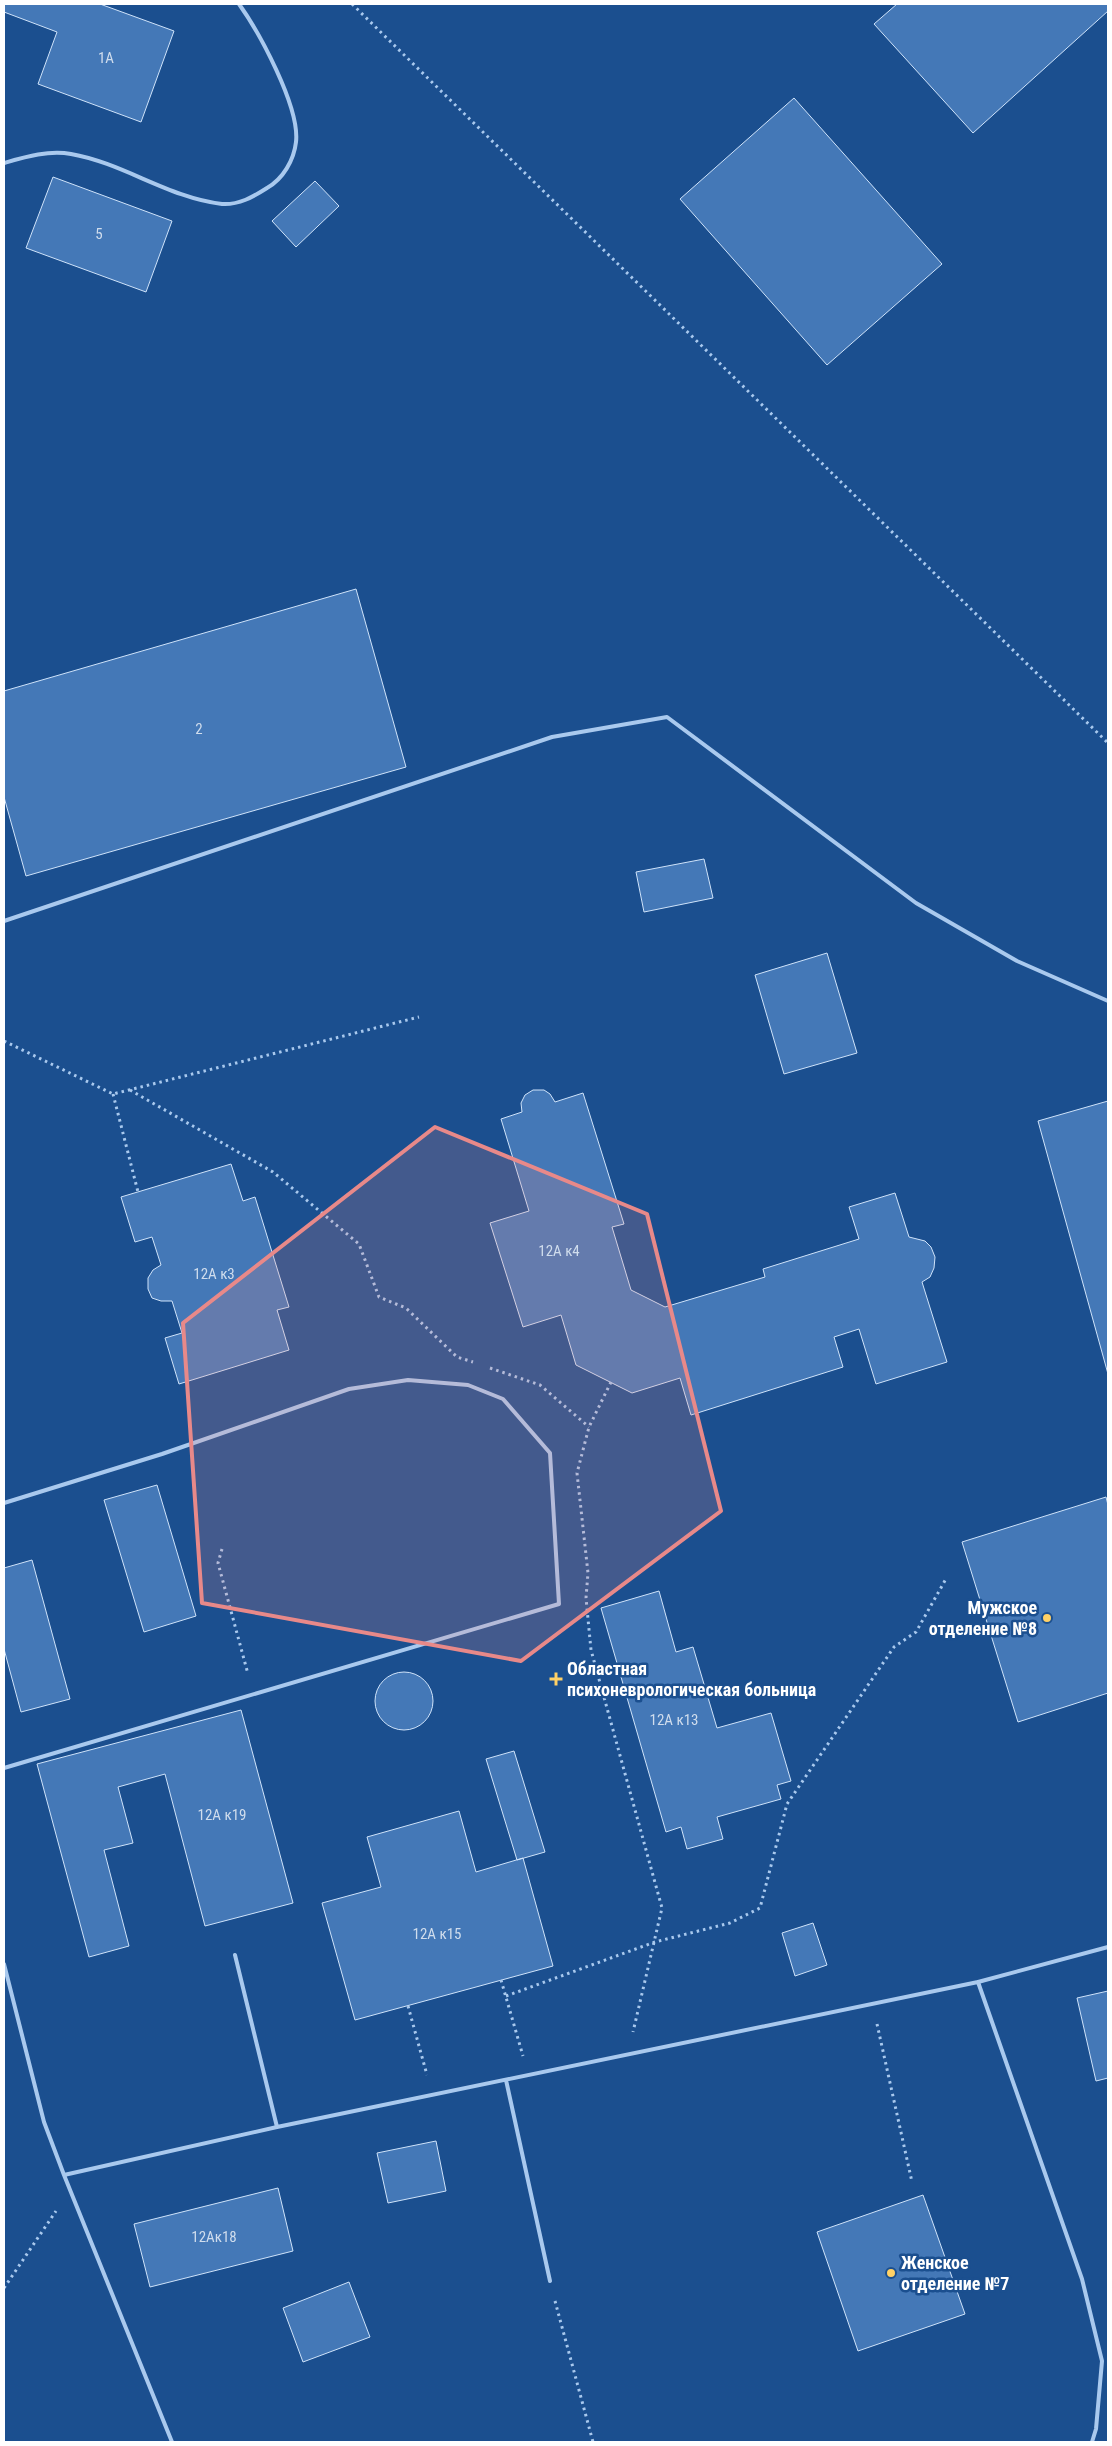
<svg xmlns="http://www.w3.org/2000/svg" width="1112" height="2446" viewBox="0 0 1112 2446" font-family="'Roboto Condensed',sans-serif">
<rect width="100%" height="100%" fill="#1b4f8f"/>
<path fill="#4478b7" stroke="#cfe3fa" d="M 4,4 L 100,4 L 174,31 L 141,122 L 38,84 L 57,32 L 4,12 Z
M 897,4 L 1108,4 L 1108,11 L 973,133 L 874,24 Z
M 794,98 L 942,264 L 827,365 L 680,199 Z
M 53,177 L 172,221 L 146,292 L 26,248 Z
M 315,181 L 339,206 L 296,247 L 272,221 Z
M 356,589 L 406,767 L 26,876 L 4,797 L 4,691 Z
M 704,859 L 713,898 L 644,912 L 636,872 Z
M 827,953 L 857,1053 L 784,1074 L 755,975 Z
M 533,1090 L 544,1090 L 550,1094 L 555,1102 L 583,1093 L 624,1224 L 612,1227 L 631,1290 L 665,1307 L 765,1277 L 763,1269 L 859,1239 L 849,1207 L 895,1193 L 909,1237 L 925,1241 L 931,1247 L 935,1257 L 934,1268 L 930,1277 L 922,1282 L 947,1362 L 876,1384 L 859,1329 L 834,1337 L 843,1367 L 691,1415 L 680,1378 L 632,1393 L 576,1365 L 561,1315 L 523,1327 L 490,1223 L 529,1211 L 501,1119 L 522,1112 L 521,1103 L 525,1095 Z
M 1108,1101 L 1108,1374 L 1038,1121 Z
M 231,1164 L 243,1201 L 255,1197 L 289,1307 L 277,1310 L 289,1350 L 179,1384 L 165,1338 L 182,1333 L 172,1301 L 161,1301 L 152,1298 L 148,1289 L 148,1278 L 153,1270 L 161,1265 L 152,1237 L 135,1242 L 121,1197 Z
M 157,1485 L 196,1616 L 144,1632 L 104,1500 Z
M 1106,1497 L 1108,1505 L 1108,1693 L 1018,1722 L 962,1542 Z
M 32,1560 L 70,1699 L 21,1712 L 4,1649 L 4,1568 Z
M 659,1591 L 676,1652 L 693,1647 L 717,1728 L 771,1713 L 791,1781 L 777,1785 L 781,1799 L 717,1817 L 723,1839 L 687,1849 L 681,1827 L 666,1832 L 601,1608 Z
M375 1701a29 29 0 1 1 58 0a29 29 0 1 1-58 0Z
M 241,1710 L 293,1903 L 205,1926 L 165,1774 L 118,1787 L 133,1843 L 104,1850 L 129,1946 L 89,1957 L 37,1764 Z
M 514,1751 L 545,1852 L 517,1860 L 486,1759 Z
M 459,1811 L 476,1872 L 523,1858 L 553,1966 L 355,2020 L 322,1903 L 381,1887 L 367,1837 Z
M 813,1923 L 827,1965 L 795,1976 L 782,1933 Z
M 1108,1991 L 1108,2078 L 1096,2081 L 1077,1998 Z
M 436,2141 L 446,2191 L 388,2203 L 377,2153 Z
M 278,2188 L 293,2251 L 150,2287 L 134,2224 Z
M 923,2195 L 965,2314 L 858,2351 L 817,2232 Z
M 349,2282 L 370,2337 L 303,2362 L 283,2308 Z"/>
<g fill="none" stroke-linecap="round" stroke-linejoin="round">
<path stroke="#a9c9ee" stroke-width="3" stroke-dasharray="2.5 4" stroke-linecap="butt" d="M 352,4 L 1108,743
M 4,1041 L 113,1094 L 419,1017
M 130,1090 L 273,1172 L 359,1244 L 379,1297 L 406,1308 L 457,1357 L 473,1362
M 113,1094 L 138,1192
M 490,1368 L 540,1385 L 589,1427
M 611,1382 L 589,1427 L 577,1473 L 588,1573 L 586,1598 L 591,1650 L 662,1908 L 633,2032
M 222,1549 L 218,1563 L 248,1674
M 501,1980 L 523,2056
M 506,1996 L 655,1942 L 730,1923 L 760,1908 L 787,1804 L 894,1647 L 916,1632 L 947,1577
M 408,2006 L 427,2075
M 877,2024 L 912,2182
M 4,2288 L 56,2211
M 555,2301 L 593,2442"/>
<path stroke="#a9c9ee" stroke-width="4" d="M 4,163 C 25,157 48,150 71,154 C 123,163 169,198 222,204 C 239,205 253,197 267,188 C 283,179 294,160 296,142 C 300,107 259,32 239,4
M 4,921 L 552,737 L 667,717 L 916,903 L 1017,961 L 1108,1001
M 4,1503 L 162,1454 L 349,1389 L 408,1380 L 468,1385 L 503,1399 L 550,1453 L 559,1604 L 4,1768
M 235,1955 L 277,2127
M 4,1964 L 44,2122 L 64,2175 L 277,2127 L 978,1982 L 1108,1947
M 978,1982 L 1082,2279 L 1102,2361 L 1096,2429 L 1092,2442
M 506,2080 L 550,2281
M 64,2175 L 172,2442"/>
</g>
<path fill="#e88989" fill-opacity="0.2" stroke="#e88989" stroke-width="4" stroke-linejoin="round" d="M 435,1127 L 647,1214 L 721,1511 L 521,1661 L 202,1603 L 183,1323 Z"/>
<g fill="#ffd166" stroke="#1b4f8f" stroke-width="2">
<circle cx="1047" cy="1618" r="5"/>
<path d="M553.5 1671.5h5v5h5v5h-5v5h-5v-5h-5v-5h5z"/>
<circle cx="891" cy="2273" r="5"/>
</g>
<g text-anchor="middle" stroke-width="5" stroke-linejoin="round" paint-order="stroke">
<g font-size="15" fill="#d0dded">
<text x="106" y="63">1А</text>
<text x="99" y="239">5</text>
<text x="199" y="734">2</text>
<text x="559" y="1256">12А к4</text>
<text x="214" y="1279">12А к3</text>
<text x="674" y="1725">12А к13</text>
<text x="222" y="1820">12А к19</text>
<text x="437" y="1939">12А к15</text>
<text x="214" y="2242">12Ак18</text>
</g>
<g font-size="18" font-weight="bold" fill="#fff" stroke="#1b4f8f" text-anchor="start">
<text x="1037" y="1614" text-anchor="end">Мужское<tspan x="1037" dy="21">отделение №8</tspan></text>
<text x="567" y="1675">Областная<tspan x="567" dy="21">психоневрологическая больница</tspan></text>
<text x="901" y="2269">Женское<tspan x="901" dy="21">отделение №7</tspan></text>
</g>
</g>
<rect width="1112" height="2446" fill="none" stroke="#ffffff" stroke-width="10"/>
</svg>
